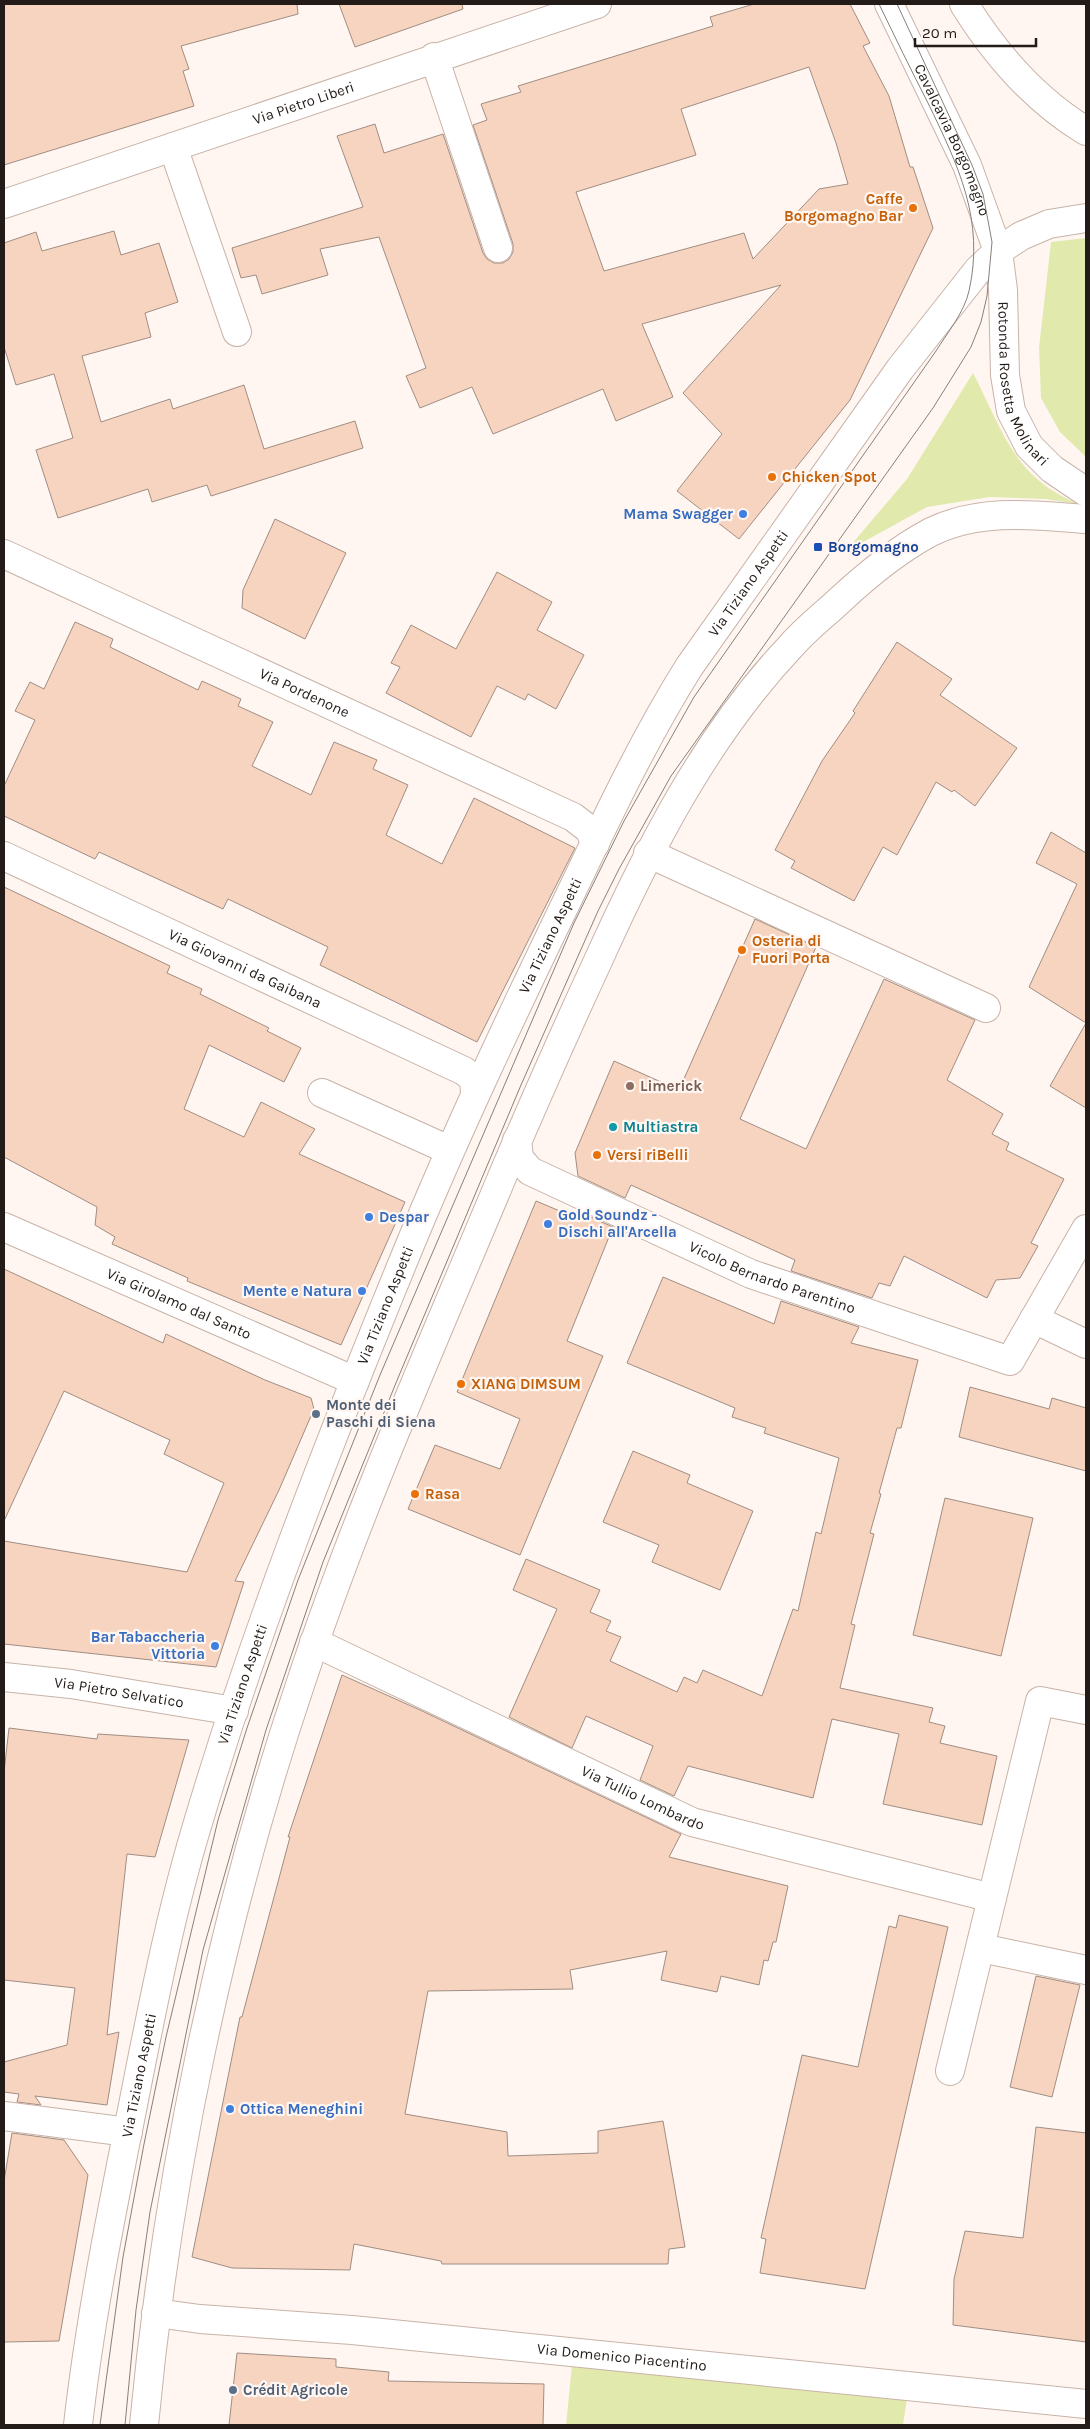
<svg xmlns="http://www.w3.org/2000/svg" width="1090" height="2429" viewBox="0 0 1090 2429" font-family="Karla,sans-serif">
<rect width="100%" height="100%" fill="#fff6f1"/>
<path fill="#e1eaac" d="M 1086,238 L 1086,457 L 1060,432 L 1041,398 L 1039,348 L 1051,242 Z
M 973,373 C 1003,430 1013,478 1079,504 L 1045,499 L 990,497 L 927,507 L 845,552 L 907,479 Z
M 573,2355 L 907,2399 L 903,2425 L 566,2425 Z"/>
<path fill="#f6d4c0" stroke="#a18d82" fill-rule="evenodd" d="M 4,4 L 297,4 L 298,14 L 181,46 L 189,69 L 183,71 L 194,106 L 4,165 Z
M 339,4 L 462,4 L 463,9 L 355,47 Z
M 754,4 L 850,4 L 870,43 L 863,46 L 889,96 L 910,167 L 913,167 L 933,228 L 850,400 L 739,539 L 677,491 L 722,434 L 683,393 L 781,285 L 642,324 L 673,397 L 616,421 L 603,389 L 493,434 L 472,387 L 420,408 L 406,376 L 426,368 L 379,237 L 320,249 L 328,275 L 262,294 L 256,275 L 241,278 L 232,248 L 363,207 L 337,136 L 375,124 L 384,153 L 443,134 L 483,253 L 487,259 L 494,263 L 503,263 L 509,259 L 513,252 L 513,244 L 473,125 L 487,120 L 481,104 L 521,92 L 518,86 L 713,26 L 710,17 ZM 809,67 L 836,143 L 848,184 L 819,189 L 753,259 L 744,233 L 604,271 L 576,192 L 696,155 L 681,109 Z
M 114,231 L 121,255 L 159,243 L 178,302 L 145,313 L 151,337 L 82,356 L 101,422 L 170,399 L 173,409 L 244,385 L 264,449 L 355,421 L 363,448 L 211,496 L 207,485 L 152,502 L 148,489 L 58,518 L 36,450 L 73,438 L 54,374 L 16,385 L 4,347 L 4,243 L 36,232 L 42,251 Z
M 275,519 L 346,553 L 305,639 L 242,608 L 243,590 Z
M 497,572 L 552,602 L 537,630 L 584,655 L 556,709 L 528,694 L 525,700 L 497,686 L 471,737 L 386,693 L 400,667 L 391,663 L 411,625 L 456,649 Z
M 75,622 L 113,639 L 110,647 L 198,690 L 202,681 L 241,699 L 238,706 L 273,722 L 252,766 L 311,795 L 334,742 L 377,760 L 373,769 L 408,785 L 386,835 L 442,864 L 474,798 L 575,848 L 477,1042 L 320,965 L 328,947 L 228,899 L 223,909 L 99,852 L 95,859 L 4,816 L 4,786 L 35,720 L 15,711 L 30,682 L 44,689 Z
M 897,642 L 952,679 L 940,695 L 1017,748 L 975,806 L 954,790 L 952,792 L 936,782 L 897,855 L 883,847 L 854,901 L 791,868 L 795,861 L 775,850 L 822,761 L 855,713 L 853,711 Z
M 1051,832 L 1086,853 L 1086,1108 L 1050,1086 L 1086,1023 L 1029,987 L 1077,884 L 1036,863 Z
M 4,887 L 170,966 L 167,973 L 202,989 L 200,994 L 269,1028 L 267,1031 L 301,1048 L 284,1082 L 209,1045 L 184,1109 L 244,1137 L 261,1102 L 315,1129 L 299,1154 L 405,1202 L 341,1345 L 187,1281 L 188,1278 L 112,1244 L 115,1237 L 95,1225 L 97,1207 L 4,1157 Z
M 755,919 L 816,947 L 740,1119 L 806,1149 L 884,979 L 975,1020 L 947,1080 L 1003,1114 L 992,1134 L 1009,1143 L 1006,1150 L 1064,1179 L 1031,1243 L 1038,1246 L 1020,1278 L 996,1280 L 987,1298 L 904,1256 L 890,1286 L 879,1283 L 872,1298 L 791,1271 L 795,1260 L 631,1185 L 625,1198 L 578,1176 L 575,1153 L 614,1061 L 679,1090 Z
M 536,1201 L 586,1222 L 584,1214 L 613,1227 L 567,1341 L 603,1356 L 520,1555 L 408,1509 L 435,1445 L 500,1469 L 520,1419 L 457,1392 Z
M 4,1269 L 163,1343 L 166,1334 L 265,1380 L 311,1398 L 314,1409 L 279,1490 L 235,1581 L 244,1582 L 216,1667 L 4,1644 L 4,1541 L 187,1572 L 224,1483 L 164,1454 L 170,1440 L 64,1391 L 4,1521 Z
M 663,1277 L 774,1324 L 781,1301 L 859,1327 L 851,1343 L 918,1360 L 901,1428 L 897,1428 L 879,1493 L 881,1494 L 870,1533 L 874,1534 L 851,1624 L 855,1625 L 840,1688 L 933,1708 L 929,1722 L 945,1726 L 940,1743 L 997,1756 L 982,1825 L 883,1804 L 899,1734 L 832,1719 L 813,1798 L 688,1766 L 674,1796 L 640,1780 L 653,1746 L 586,1716 L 572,1748 L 509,1717 L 557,1609 L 513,1590 L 526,1559 L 600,1590 L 590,1612 L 611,1621 L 606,1631 L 621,1637 L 610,1661 L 677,1692 L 684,1677 L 697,1683 L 703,1670 L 762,1696 L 793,1609 L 798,1611 L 816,1532 L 821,1534 L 839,1458 L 764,1433 L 766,1428 L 732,1417 L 735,1408 L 627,1363 Z
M 970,1387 L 1049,1409 L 1052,1398 L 1086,1408 L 1086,1471 L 959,1437 Z
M 633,1451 L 690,1475 L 687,1483 L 753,1511 L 720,1590 L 652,1562 L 659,1545 L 603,1522 Z
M 945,1498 L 1033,1518 L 1001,1656 L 913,1635 Z
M 342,1675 L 420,1710 L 681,1834 L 669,1857 L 788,1886 L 776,1942 L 773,1942 L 768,1961 L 764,1960 L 759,1985 L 721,1976 L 717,1992 L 661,1980 L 667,1951 L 570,1970 L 573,1989 L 428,1991 L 405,2114 L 507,2132 L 508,2156 L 598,2153 L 598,2131 L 663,2121 L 685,2247 L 669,2249 L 668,2264 L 442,2264 L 441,2261 L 354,2244 L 350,2270 L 232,2268 L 192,2257 L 240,2017 L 242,2017 L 290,1837 L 288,1837 Z
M 9,1728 L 97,1739 L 98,1734 L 189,1740 L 155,1857 L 127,1854 L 107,2035 L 119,2032 L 107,2105 L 35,2096 L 41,2105 L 17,2102 L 19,2094 L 4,2092 L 4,2062 L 67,2045 L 75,1988 L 4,1980 L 4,1772 Z
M 899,1915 L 948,1927 L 865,2289 L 760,2273 L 766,2239 L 761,2238 L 802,2055 L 858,2067 L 889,1926 L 896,1928 Z
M 1036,1976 L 1080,1985 L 1052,2097 L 1010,2087 Z
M 1036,2127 L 1086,2133 L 1086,2342 L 953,2325 L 954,2279 L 965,2231 L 1023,2238 Z
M 12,2133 L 64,2140 L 88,2175 L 59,2341 L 4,2342 L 4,2181 Z
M 237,2353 L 336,2359 L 336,2367 L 389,2372 L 388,2381 L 544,2384 L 543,2425 L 229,2425 Z"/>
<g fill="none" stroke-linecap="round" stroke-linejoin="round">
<defs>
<g id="minor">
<path id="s1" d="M 889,4 L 967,165 L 998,251 L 1003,290 L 1005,375 L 1011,411 L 1029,446 L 1052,469 L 1086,492"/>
<path d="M 964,4 C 995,54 1035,100 1086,131"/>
<path d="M 434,57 L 498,248"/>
<path d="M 173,147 L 237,332"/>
<path id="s2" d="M 4,204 L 597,4"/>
<path id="s3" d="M 4,554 L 573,817 L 590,830 L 595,844"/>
<path d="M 648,853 L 986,1008"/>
<path id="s4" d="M 4,856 L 464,1071 L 474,1079 L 475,1092"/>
<path d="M 322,1093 L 449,1150"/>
<path id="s5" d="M 517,1140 L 519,1158 L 530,1171 L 751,1274 L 1010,1361 L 1086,1229"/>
<path id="s6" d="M 4,1227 L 355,1381"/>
<path d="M 1034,1319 L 1086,1344"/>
<path id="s7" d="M 314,1642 L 692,1822 L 992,1898 L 950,2071"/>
<path id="s8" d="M 4,1677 L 71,1684 L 234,1711"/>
<path d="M 992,1898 L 1040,1701 L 1086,1710"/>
<path d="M 981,1948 L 1086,1970"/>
<path d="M 4,2116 L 128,2132"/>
<path id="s9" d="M 156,2313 L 200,2319 L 352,2330 L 1086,2404"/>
<path id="s10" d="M 78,2425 C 90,2319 111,2215 132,2110 C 151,2014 169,1919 197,1826 C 255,1630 330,1440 407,1252 C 456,1133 511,1017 567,901 C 605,822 642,742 689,667 L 900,369 L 978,270 L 998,251 L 1021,236 L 1049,224 L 1086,218"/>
<path d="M 144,2425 C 167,2179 221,1919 300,1685 C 358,1510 434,1340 505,1170 C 535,1100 565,1032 597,963 C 648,850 705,737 791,646 C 806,629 824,615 840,600 C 868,574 897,550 931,532 C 980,508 1034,515 1086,519"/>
</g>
</defs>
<use href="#minor" stroke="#c8b3a8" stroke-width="30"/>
<use href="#minor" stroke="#fff" stroke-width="28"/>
<path stroke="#88807b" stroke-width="1" d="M 100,2425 L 123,2257 L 144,2144 L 166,2037 L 218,1820 L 247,1728 L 298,1580 L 380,1375 L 574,923 L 624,821 L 694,697 L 936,351 C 947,333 964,313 969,291 C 985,220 958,165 928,103 C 911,70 895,37 879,4
M 125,2425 L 136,2310 L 150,2212 L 203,1950 L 266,1730 L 323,1562 L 398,1378 L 521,1085 L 598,911 L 619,869 L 671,776 L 933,408 L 971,347 L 981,322 L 987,296 L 992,242 L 983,194 L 972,165 L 897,4"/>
</g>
<g fill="#e8710a" stroke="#fff6f1" stroke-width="2">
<circle cx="913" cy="208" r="5"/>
<circle cx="772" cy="477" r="5"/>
<circle cx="742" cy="950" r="5"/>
<circle cx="597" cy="1155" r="5"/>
<circle cx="461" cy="1384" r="5"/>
<circle cx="415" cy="1494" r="5"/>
</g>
<g fill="#3f7fe0" stroke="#fff6f1" stroke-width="2">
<circle cx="743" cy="514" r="5"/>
<circle cx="369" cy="1217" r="5"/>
<circle cx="548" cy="1224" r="5"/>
<circle cx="362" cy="1291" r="5"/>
<circle cx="215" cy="1646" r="5"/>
<circle cx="230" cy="2109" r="5"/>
</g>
<rect fill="#1a4fb4" stroke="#fff6f1" stroke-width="2" x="813" y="542" width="10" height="10" rx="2.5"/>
<circle fill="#8d6e63" stroke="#fff6f1" stroke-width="2" cx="630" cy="1086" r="5"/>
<circle fill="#0f9aa8" stroke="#fff6f1" stroke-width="2" cx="613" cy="1127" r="5"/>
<g fill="#5c6f8a" stroke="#fff6f1" stroke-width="2">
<circle cx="316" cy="1414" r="5"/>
<circle cx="233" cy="2390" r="5"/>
</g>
<g text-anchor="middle" stroke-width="4.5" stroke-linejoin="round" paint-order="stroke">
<g font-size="15" fill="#231b17" stroke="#fff6f1">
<text dy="5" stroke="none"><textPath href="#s2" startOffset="316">Via Pietro Liberi</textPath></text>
<text dy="5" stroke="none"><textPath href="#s1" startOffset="150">Cavalcavia Borgomagno</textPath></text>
<text dy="5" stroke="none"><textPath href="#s1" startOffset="408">Rotonda Rosetta Molinari</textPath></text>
<text dy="5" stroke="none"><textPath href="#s10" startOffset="1975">Via Tiziano Aspetti</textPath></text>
<text dy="5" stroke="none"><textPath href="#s3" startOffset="331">Via Pordenone</textPath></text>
<text dy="5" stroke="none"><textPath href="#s10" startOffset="1570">Via Tiziano Aspetti</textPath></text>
<text dy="5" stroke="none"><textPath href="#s4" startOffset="266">Via Giovanni da Gaibana</textPath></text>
<text dy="5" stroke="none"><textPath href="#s5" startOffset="300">Vicolo Bernardo Parentino</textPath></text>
<text dy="5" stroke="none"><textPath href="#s6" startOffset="191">Via Girolamo dal Santo</textPath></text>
<text dy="5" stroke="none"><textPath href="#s10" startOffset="1165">Via Tiziano Aspetti</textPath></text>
<text dy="5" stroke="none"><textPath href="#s10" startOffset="760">Via Tiziano Aspetti</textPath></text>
<text dy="5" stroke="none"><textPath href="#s8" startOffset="116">Via Pietro Selvatico</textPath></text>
<text dy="5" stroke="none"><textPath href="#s7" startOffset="364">Via Tullio Lombardo</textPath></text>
<text dy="5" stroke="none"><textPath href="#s10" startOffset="355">Via Tiziano Aspetti</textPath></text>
<text dy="5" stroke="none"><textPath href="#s9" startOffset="468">Via Domenico Piacentino</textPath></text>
</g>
<g font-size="15" font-weight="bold" fill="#c56008" stroke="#fff6f1" text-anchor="start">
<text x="903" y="204" text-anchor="end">Caffe<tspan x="903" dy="17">Borgomagno Bar</tspan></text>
<text x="782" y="482">Chicken Spot</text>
<text x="752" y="946">Osteria di<tspan x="752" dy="17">Fuori Porta</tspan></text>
<text x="607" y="1160">Versi riBelli</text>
<text x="471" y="1389">XIANG DIMSUM</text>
<text x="425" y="1499">Rasa</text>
</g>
<g font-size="15" font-weight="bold" fill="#366cbe" stroke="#fff6f1" text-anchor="end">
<text x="733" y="519">Mama Swagger</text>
<text x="558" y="1220" text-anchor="start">Gold Soundz -<tspan x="558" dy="17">Dischi all'Arcella</tspan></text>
<text x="379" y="1222" text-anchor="start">Despar</text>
<text x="352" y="1296">Mente e Natura</text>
<text x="205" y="1642">Bar Tabaccheria<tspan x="205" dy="17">Vittoria</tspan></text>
<text x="240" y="2114" text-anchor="start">Ottica Meneghini</text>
</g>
<g font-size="15" font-weight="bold" fill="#164399" stroke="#fff6f1" text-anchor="start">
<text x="828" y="552">Borgomagno</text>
</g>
<g font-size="15" font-weight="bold" fill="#785e54" stroke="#fff6f1" text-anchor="start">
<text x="640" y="1091">Limerick</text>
</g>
<g font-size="15" font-weight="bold" fill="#0d838f" stroke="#fff6f1" text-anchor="start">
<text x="623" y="1132">Multiastra</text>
</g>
<g font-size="15" font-weight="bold" fill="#4e5e75" stroke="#fff6f1" text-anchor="start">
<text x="326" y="1410">Monte dei<tspan x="326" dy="17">Paschi di Siena</tspan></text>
<text x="243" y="2395">Crédit Agricole</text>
</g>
</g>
<rect width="1090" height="2429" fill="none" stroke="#231b17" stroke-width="10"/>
<path d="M915 38v8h121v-8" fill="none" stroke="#231b17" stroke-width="2.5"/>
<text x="922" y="38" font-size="15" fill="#231b17" stroke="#fff6f1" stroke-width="4" paint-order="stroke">20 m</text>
</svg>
